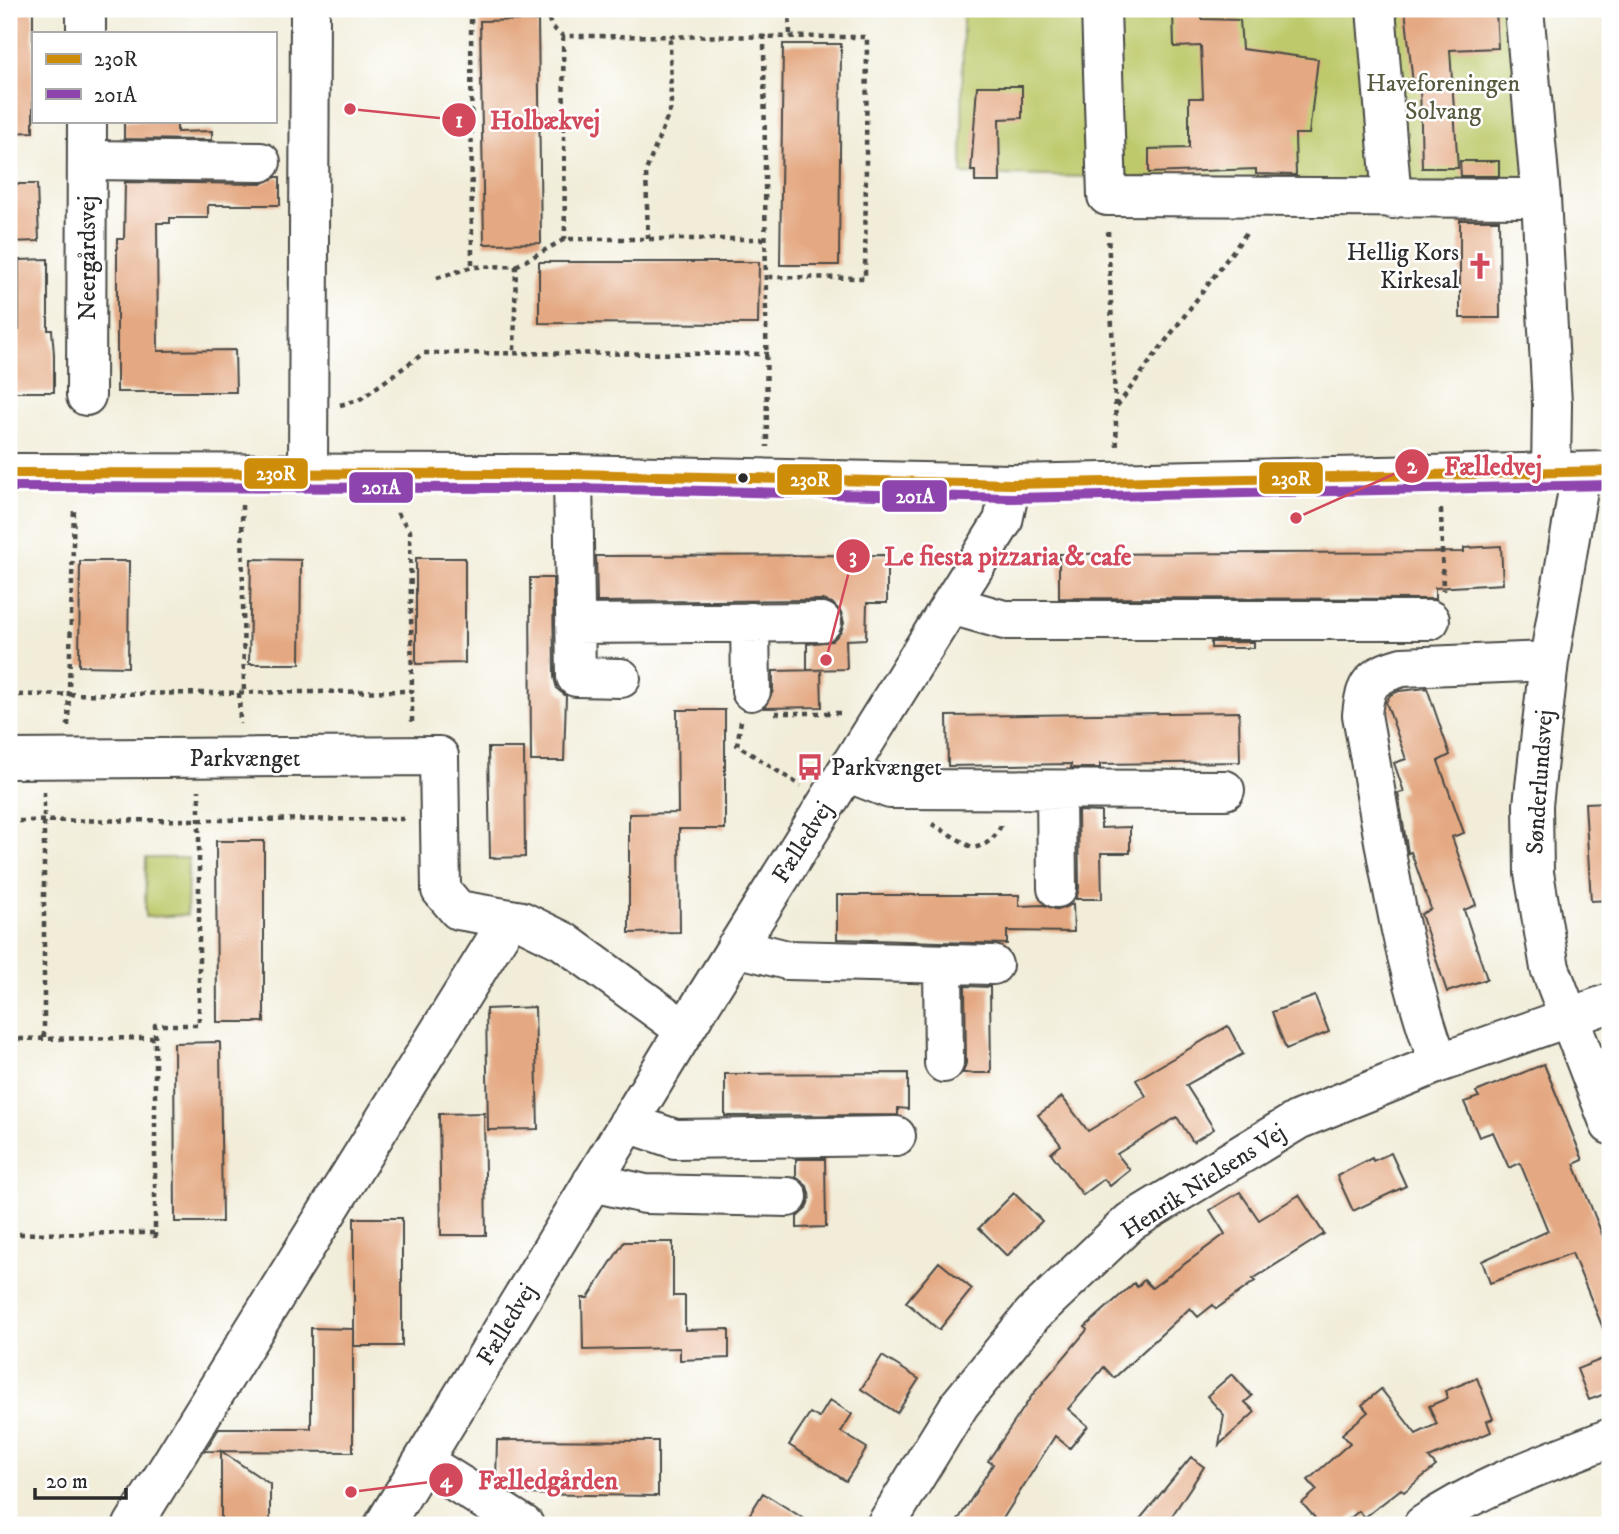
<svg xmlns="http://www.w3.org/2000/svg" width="1619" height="1534" viewBox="0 0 1619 1534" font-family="'IM FELL DW Pica',serif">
<rect width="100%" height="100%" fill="#fff"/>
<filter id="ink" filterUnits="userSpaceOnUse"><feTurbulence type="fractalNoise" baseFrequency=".0143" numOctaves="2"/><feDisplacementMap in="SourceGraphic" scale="14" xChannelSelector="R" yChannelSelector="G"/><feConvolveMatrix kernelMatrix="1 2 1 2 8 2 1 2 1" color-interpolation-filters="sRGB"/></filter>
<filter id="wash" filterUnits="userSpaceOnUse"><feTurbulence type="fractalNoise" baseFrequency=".00686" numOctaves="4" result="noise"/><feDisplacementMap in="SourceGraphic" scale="28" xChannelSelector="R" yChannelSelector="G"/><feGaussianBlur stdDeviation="1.57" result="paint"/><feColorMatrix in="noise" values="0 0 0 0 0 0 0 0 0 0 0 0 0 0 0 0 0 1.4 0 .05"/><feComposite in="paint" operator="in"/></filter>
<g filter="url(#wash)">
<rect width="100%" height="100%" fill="#f1edd9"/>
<path fill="#bdc96a" stroke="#747a4a" stroke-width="2" d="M 963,9 L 1525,9 L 1542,188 L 962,174 Z
M 146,858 L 188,858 L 187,915 L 145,917 Z"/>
<g id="blocks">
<path fill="#e4a982" d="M 9,9 L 33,9 L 33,132 L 9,133 Z
M 1173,9 L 1201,9 L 1202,19 L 1240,20 L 1242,49 L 1318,59 L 1309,134 L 1295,134 L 1296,175 L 1256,174 L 1256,169 L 1149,173 L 1149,149 L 1189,148 L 1189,98 L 1203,98 L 1201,46 L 1174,47 Z
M 1405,9 L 1496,9 L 1498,48 L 1450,50 L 1458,168 L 1422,168 L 1420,83 L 1413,84 Z
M 538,20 L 541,243 L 484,244 L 480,21 Z
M 783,44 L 841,44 L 839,265 L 780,265 Z
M 977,86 L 1022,86 L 1022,118 L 999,119 L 1000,182 L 975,182 L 975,171 L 971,171 Z
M 124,121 L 177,121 L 177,132 L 212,131 L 212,140 L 124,139 Z
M 1460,161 L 1499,161 L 1499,176 L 1461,176 Z
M 276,177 L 280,177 L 280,205 L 208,205 L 208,218 L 170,218 L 170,223 L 157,223 L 158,351 L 235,350 L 236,392 L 117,392 L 117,239 L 124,239 L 125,182 L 261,184 Z
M 15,184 L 37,184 L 39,241 L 9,242 L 9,206 L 15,206 Z
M 1460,220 L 1499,220 L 1500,318 L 1460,318 Z
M 48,259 L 48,330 L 52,330 L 54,354 L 54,392 L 9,392 L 9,344 L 16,344 L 16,330 L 19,330 L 19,260 Z
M 539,262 L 759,262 L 758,324 L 539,323 Z
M 1501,546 L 1503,584 L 1435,588 L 1435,599 L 1059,598 L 1059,554 L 1464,552 L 1464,548 Z
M 887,555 L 887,603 L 867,603 L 866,639 L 846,640 L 847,669 L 807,670 L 807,644 L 832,641 L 841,632 L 844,623 L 841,612 L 832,603 L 822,600 L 597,602 L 596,556 Z
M 416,558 L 465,558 L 465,663 L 416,664 Z
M 251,559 L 301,560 L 300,664 L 249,664 Z
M 80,561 L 129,561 L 128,667 L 79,666 Z
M 530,578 L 553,578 L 554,677 L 557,689 L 566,696 L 564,761 L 531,761 Z
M 1211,642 L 1254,642 L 1254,648 L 1211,648 Z
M 821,670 L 822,707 L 764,708 L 773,691 L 773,671 Z
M 1427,688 L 1450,755 L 1438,761 L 1464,833 L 1452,837 L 1476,905 L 1464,910 L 1487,979 L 1447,992 L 1421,914 L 1431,909 L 1411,852 L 1408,853 L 1398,793 L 1404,792 L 1394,763 L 1406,759 L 1386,702 L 1390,695 L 1399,691 Z
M 677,710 L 725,710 L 725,829 L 679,829 L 680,932 L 629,933 L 629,814 L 678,813 Z
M 1239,712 L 1240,762 L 1100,764 L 1100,768 L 1071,768 L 1071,764 L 948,766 L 947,716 Z
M 488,748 L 524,748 L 525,857 L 490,858 Z
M 1610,802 L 1610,900 L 1591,901 L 1585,803 Z
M 1078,811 L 1101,812 L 1101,828 L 1130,827 L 1130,853 L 1101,853 L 1102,899 L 1076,899 L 1079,888 Z
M 216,841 L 264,841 L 264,1022 L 217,1022 Z
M 837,895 L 1019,895 L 1019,906 L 1044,905 L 1058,910 L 1073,904 L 1074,932 L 1007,931 L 1007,944 L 837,939 Z
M 965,986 L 990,987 L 991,1073 L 963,1073 L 966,1063 Z
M 1315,996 L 1329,1032 L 1286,1049 L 1272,1012 Z
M 535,1007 L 538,1129 L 488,1130 L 486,1009 Z
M 1228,1026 L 1243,1054 L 1186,1085 L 1214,1129 L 1193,1142 L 1177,1117 L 1117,1154 L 1130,1170 L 1110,1186 L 1104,1179 L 1083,1195 L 1051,1153 L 1061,1145 L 1038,1115 L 1062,1097 L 1088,1131 L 1146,1096 L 1136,1080 Z
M 220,1042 L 222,1222 L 175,1222 L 174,1043 Z
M 1544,1064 L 1583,1160 L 1574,1164 L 1610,1254 L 1610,1345 L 1572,1253 L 1490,1283 L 1482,1261 L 1548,1231 L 1520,1163 L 1509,1168 L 1493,1132 L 1479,1137 L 1464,1102 L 1479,1097 L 1476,1092 Z
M 908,1073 L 908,1109 L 898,1108 L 898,1115 L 725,1116 L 725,1074 Z
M 484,1113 L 486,1235 L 441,1235 L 439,1114 Z
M 1391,1153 L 1406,1186 L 1353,1211 L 1337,1176 L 1372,1158 L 1373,1161 Z
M 796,1159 L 825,1159 L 826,1227 L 797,1228 L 797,1217 L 806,1209 L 810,1197 L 807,1186 L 796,1177 Z
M 1240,1192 L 1259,1220 L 1299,1195 L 1324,1234 L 1253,1279 L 1255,1281 L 1216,1309 L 1213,1305 L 1198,1317 L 1190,1308 L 1114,1378 L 1104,1367 L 1068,1409 L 1088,1426 L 1070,1448 L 1055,1436 L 999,1525 L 955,1525 L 993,1464 L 988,1461 L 1033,1394 L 1087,1330 L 1085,1327 L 1134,1283 L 1137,1287 L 1144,1280 L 1152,1288 L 1225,1234 L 1210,1210 Z
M 1014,1193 L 1042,1221 L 1007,1256 L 979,1228 Z
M 354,1218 L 402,1218 L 402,1346 L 354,1346 Z
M 624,1242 L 673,1242 L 673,1296 L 685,1296 L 685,1330 L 729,1329 L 729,1358 L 680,1360 L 680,1348 L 583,1350 L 582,1298 L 588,1298 Z
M 939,1262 L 972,1289 L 939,1330 L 906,1302 Z
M 311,1328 L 353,1329 L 353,1452 L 205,1451 L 219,1428 L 311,1428 Z
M 882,1356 L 919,1379 L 897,1413 L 861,1389 Z
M 1610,1356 L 1610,1392 L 1589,1400 L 1577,1369 Z
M 1232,1374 L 1252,1396 L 1245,1402 L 1255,1412 L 1219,1445 L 1224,1415 L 1207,1396 Z
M 1477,1378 L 1493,1419 L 1487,1421 L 1491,1432 L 1429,1458 L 1436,1466 L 1404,1492 L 1401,1489 L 1364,1518 L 1359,1511 L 1342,1525 L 1321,1525 L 1302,1503 L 1317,1490 L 1308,1480 L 1350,1443 L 1342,1434 L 1368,1412 L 1362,1405 L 1381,1389 L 1416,1434 L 1437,1424 L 1429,1406 L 1448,1398 L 1445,1391 Z
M 830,1400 L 852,1414 L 841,1432 L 867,1448 L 846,1481 L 789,1445 L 810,1413 L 819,1418 Z
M 497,1440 L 658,1441 L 658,1496 L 517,1494 L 496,1482 Z
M 221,1451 L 270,1484 L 270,1525 L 221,1525 Z
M 1191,1457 L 1204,1467 L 1166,1525 L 1135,1525 Z
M 763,1493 L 814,1525 L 743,1525 Z"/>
</g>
</g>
<g filter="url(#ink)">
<use href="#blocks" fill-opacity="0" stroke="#494845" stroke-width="2"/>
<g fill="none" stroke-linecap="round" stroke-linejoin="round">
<defs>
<path id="minor" d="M 86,9 L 86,33
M 1101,9 L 1107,196 L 1541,198 L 1524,9
M 1376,9 L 1392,199
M 87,160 L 261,162
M 1541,198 L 1552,404 L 1551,472
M 86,396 L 87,121
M 1581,472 L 1549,661 L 1533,805 L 1534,873 L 1550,968 L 1610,1125
M 9,473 L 573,474 L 1011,484 L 1610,471
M 308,473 L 310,9
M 573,474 L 576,677 L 621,678
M 951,605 L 1004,620 L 1430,620
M 750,622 L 751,691
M 575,624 L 822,622
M 9,759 L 439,756 L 441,890 L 458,910 L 522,921 L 563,941 L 685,1030
M 846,772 L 890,789 L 1225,790
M 1056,790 L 1057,888
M 736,947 L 787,960 L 993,965
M 943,964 L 944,1063
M 1439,1063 C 1397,951 1384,832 1362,715 C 1365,683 1371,676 1402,667 L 1549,661
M 628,1123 L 675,1139 L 896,1136
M 592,1182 L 645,1194 L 788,1197
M 424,1462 L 524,1525
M 133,1525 L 509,919
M 384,1525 L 685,1030 L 1003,521 L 1011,484
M 886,1525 L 960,1404 L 1033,1314 L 1130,1222 L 1298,1120 L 1439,1063 L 1610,1003
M 1423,1525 C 1480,1486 1546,1463 1610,1438"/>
</defs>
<use href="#minor" stroke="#494845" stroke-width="42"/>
<path stroke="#494845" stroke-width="4.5" stroke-dasharray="5 5" stroke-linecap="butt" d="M 471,9 L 472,267
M 546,9 L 551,26 L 563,36 L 867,37 L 865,278 L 767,277
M 789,9 L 790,35
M 764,35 L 767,447
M 563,36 L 565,239
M 1108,231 L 1117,449
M 648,239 L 646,171 L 671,108 L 670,35
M 516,266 L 565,239 L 767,239
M 437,278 L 472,267 L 516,266 L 514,352
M 340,405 L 359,400 L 424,353 L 768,354
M 1117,406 L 1248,231
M 242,505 L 244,693
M 1441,509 L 1443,591
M 239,693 L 240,724
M 9,695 L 412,691 L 410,531 L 398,514 L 398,508
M 775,713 L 843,713
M 741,721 L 737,745 L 801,786
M 412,722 L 412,691
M 68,726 L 74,508
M 44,792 L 44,1039
M 9,821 L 407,819
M 932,824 L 973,848 C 988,845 997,837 1002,822
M 9,1039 L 155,1038
M 9,1234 L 155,1233
M 155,1238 L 155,1025 L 199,1025 L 199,790"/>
<use href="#minor" stroke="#fff" stroke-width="38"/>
<defs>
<path id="bus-1" d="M 9,473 L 573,474 L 1011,484 L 1610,471"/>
<path id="bus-2" d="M 9,487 L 573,488 L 1011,498 L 1610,485"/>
</defs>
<use href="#bus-1" stroke="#fff" stroke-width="16"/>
<use href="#bus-2" stroke="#fff" stroke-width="16"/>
<use href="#bus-1" stroke="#ce8d09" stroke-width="10"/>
<use href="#bus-2" stroke="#8e44ad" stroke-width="10"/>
</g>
</g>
<defs>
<symbol id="church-bare" viewBox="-9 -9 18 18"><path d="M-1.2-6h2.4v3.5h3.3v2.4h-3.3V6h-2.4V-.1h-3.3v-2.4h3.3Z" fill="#d1495b" stroke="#fff" stroke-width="2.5" paint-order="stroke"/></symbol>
<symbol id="bus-bare" viewBox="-9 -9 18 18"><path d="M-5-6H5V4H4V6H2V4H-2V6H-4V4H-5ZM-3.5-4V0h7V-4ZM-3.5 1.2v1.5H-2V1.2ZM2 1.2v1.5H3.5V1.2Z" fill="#d1495b" stroke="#fff" stroke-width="2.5" paint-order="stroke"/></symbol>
</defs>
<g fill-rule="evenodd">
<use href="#church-bare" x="1461" y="247" width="38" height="38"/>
<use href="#bus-bare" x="791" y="748" width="38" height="38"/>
</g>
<circle fill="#2b2b2b" stroke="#fff" stroke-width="2.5" cx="743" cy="478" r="6"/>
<g text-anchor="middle" stroke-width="5" stroke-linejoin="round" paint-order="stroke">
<g font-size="24" fill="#575a3e" stroke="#fff">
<text x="1443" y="91">Haveforeningen<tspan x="1443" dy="28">Solvang</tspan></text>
</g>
<g font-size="24" fill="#2b2b2b" stroke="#fff" text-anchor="end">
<text x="1459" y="260">Hellig Kors<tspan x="1459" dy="28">Kirkesal</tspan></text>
<text x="831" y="775" text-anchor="start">Parkvænget</text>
</g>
<g font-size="24" fill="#2b2b2b" stroke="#fff">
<text transform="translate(87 258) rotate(-90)" y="8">Neergårdsvej</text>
<text x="245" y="766">Parkvænget</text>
<text transform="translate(1539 782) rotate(-86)" y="8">Sønderlundsvej</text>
<text transform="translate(802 842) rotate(-58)" y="8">Fælledvej</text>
<text transform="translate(1203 1181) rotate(-33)" y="8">Henrik Nielsens Vej</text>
<text transform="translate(506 1324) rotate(-59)" y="8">Fælledvej</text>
</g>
</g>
<path fill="none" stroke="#d1495b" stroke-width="2.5" d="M350 109L459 120M1296 518L1412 466M826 660L853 556M351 1492L446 1480"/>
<g fill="#d1495b" stroke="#fff" stroke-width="2.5">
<circle cx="350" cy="109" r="7"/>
<circle cx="1296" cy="518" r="7"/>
<circle cx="826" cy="660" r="7"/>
<circle cx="351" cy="1492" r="7"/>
<circle cx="459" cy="120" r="18"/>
<circle cx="1412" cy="466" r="18"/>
<circle cx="853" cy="556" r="18"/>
<circle cx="446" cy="1480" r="18"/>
</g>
<g font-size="21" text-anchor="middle" font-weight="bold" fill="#fff">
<text x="459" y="127">1</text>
<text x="1412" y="473">2</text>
<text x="853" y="563">3</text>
<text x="446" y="1487">4</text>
</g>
<g font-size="26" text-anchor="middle" font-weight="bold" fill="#d1495b" stroke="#fff" stroke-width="5" stroke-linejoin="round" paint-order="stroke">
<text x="545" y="129">Holbækvej</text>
<text x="1493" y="475">Fælledvej</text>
<text x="1008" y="565">Le fiesta pizzaria &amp; cafe</text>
<text x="548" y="1489">Fælledgården</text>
</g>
<g stroke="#fff" stroke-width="2.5">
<rect x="243" y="457" width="66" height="33" rx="7" fill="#ce8d09"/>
<rect x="1258" y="461" width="66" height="34" rx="7" fill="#ce8d09"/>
<rect x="776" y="463" width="67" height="33" rx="7" fill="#ce8d09"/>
<rect x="348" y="471" width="66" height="33" rx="7" fill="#8e44ad"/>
<rect x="881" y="479" width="67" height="34" rx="7" fill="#8e44ad"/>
</g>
<g font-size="19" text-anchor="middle" font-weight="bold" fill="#fff">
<text x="276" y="480">230R</text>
<text x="1291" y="485">230R</text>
<text x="810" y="486">230R</text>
<text x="381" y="494">201A</text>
<text x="915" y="503">201A</text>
</g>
<rect width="1619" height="1534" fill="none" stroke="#fff" stroke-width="35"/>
<rect x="32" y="32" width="245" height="91" fill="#ffffff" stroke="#aaaaaa" stroke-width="2"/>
<rect x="46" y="54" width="35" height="10" fill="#ce8d09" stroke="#aaaaaa" stroke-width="2"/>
<text x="94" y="66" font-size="21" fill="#2b2b2b">230R</text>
<rect x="46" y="89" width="35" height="10" fill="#8e44ad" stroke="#aaaaaa" stroke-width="2"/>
<text x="94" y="102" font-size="21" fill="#2b2b2b">201A</text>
<path d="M35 1488v10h91v-10" fill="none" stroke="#2b2b2b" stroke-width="3.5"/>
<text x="46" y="1488" font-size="21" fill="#2b2b2b" stroke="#ffffff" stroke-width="5" paint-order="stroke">20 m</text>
</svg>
